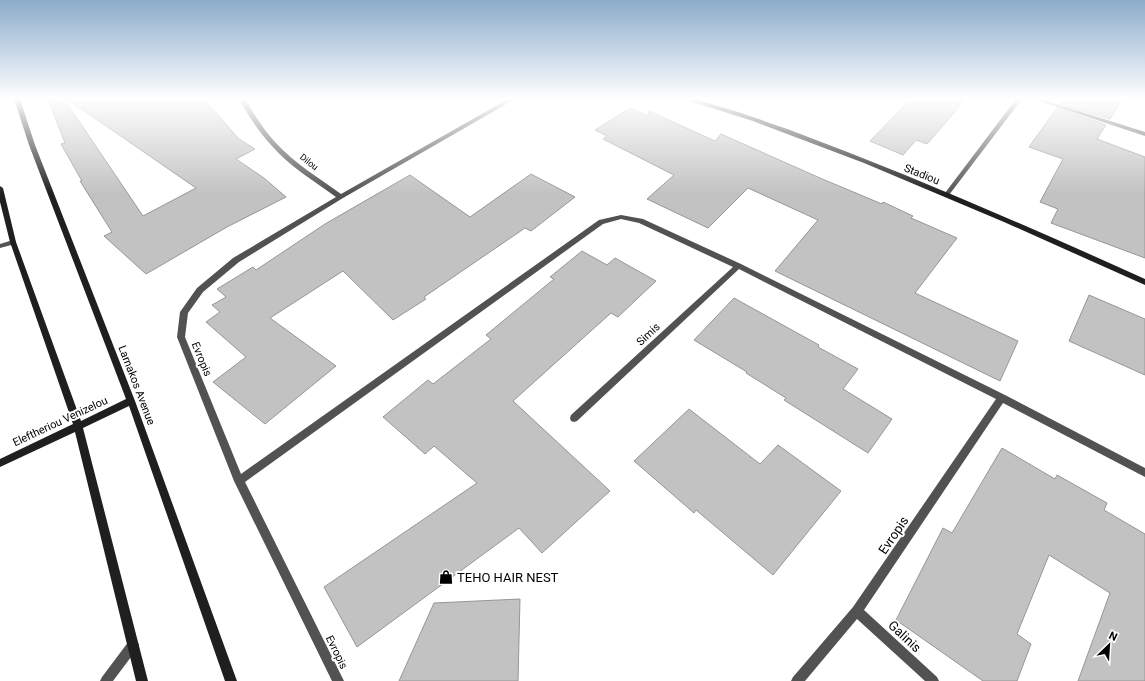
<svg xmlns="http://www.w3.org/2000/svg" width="1145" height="681" viewBox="0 0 1145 681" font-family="Roboto,sans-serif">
<rect width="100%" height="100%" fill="#fff"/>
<path fill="#c2c2c2" stroke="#969696" d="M 48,99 L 64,99 L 143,216 L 196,188 L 67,99 L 204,99 L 239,139 L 255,149 L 236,159 L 264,178 L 286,197 L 227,227 L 146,274 L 104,236 L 112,232 L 80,181 L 82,181 L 61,144 L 65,143 Z
M 911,99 L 966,99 L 927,144 L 916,140 L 903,155 L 870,141 Z
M 1064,99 L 1122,99 L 1110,119 L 1060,104 Z
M 630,108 L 648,116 L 649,111 L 715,141 L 721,134 L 820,178 L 882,204 L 883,202 L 913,216 L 911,218 L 957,238 L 915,293 L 1018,341 L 1000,381 L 775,271 L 818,220 L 748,188 L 708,228 L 647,199 L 674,175 L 603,139 L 607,136 L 595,130 Z
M 1057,108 L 1106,125 L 1097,139 L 1145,157 L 1145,258 L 1051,223 L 1058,209 L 1040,202 L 1063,159 L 1029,147 Z
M 531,174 L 575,197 L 531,231 L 525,228 L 424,297 L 426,299 L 393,320 L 343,271 L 270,318 L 336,366 L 265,424 L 213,382 L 246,357 L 206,322 L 220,312 L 212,305 L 226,297 L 217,289 L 253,267 L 256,270 L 325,224 L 410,175 L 470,217 Z
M 582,251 L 607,265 L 615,258 L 656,281 L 618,317 L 611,313 L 513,401 L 610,491 L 542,553 L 519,528 L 357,647 L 324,587 L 477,483 L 434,446 L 425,454 L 383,417 L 428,380 L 433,384 L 491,339 L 486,335 L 554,279 L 550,277 Z
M 1089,295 L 1145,319 L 1145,375 L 1069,341 Z
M 734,298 L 819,345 L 818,347 L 858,369 L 843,389 L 892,419 L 868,453 L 784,400 L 786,398 L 746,373 L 747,372 L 694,340 Z
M 689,409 L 760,464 L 778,445 L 841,491 L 773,575 L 696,510 L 694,513 L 634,461 Z
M 1002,448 L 1055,479 L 1057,475 L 1107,503 L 1104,510 L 1145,534 L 1145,681 L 1078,681 L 1110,593 L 1049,555 L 1017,634 L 1031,644 L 1017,681 L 983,681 L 896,620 L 943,528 L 952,533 Z
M 520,599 L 518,681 L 399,681 L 434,603 Z"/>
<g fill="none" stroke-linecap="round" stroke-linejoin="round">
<path fill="#525252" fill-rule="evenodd" d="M 239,99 L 245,99 C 254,114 263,129 275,142 C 294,163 319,178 341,194 L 508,99 L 515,99 L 343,198 L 239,262 L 203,292 L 188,313 L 185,337 L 241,474 L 599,220 L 621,215 L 643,219 L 741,264 L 1005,395 L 1145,468 L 1145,477 L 1003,403 L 864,610 L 937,677 L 939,681 L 925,681 L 857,619 L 805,681 L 791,681 L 793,677 L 853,607 L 996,399 L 739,269 L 577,421 L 574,422 L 571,421 L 570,418 L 571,415 L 733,267 L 639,223 L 621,219 L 603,224 L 245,482 L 344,681 L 332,681 L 234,481 L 177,337 L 180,312 L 197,288 L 233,258 L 336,197 C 314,181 289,166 271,145 C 258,131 248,115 239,99 Z
M 1016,99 L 1022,99 L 949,195 L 945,195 L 945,193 Z
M 1033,99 L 1041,99 L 1145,132 L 1145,136 Z
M 13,240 L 16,242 L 15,244 L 0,248 L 0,244 Z
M 133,639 L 137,641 L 139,645 L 137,649 L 113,681 L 100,681 L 102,677 L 129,641 Z"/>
<path fill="#1f1f1f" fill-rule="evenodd" d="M 14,99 L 20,99 L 35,145 L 135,401 L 237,681 L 225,681 L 129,406 L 83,428 L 148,681 L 136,681 L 75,432 L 0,467 L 0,459 L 73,424 L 10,242 L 0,202 L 0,186 L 3,188 L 16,242 L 81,421 L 126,399 L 29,145 Z
M 683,99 C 695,98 707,103 718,106 C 743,113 767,122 790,130 C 910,175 1028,226 1145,279 L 1145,285 L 1004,222 L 864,163 L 753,121 Z"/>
</g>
<linearGradient id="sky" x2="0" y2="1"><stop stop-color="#8baccb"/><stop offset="0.51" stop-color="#fff"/><stop offset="1" stop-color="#fff" stop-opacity="0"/></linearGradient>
<rect width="1145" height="194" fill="url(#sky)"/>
<defs>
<symbol id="shop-bare" viewBox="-9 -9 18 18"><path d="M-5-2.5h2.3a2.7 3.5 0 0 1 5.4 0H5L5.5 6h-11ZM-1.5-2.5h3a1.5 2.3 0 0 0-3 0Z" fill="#000" stroke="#fff" stroke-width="2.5" paint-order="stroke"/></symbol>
</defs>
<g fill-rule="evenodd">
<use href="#shop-bare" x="436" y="567" width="20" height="20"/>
</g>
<g text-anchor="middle" stroke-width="4" stroke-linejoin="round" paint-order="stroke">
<g font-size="9" fill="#000" stroke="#fff">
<text transform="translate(309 162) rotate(39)" y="3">Dilou</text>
</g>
<g font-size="11" fill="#000" stroke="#fff">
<text transform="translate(922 174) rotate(22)" y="4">Stadiou</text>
<text transform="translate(648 334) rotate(-43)" y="4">Simis</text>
<text transform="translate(202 359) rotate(68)" y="4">Evropis</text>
<text transform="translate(137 385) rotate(69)" y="4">Larnakos Avenue</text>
<text transform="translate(60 421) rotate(-25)" y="4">Eleftheriou Venizelou</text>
<text transform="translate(337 652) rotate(64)" y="4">Evropis</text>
</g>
<g font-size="13" fill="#000" stroke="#fff">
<text transform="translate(893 535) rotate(-56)" y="5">Evropis</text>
<text transform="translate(905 636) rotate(43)" y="5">Galinis</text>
</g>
<g font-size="13" fill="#000" stroke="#fff" text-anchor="start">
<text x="457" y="582">TEHO HAIR NEST</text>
</g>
</g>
<g transform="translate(1109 645) rotate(25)" stroke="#ffffff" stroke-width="3" paint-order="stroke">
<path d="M0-3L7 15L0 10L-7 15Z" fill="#000000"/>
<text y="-6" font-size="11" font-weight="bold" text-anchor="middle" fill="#000000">N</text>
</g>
</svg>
